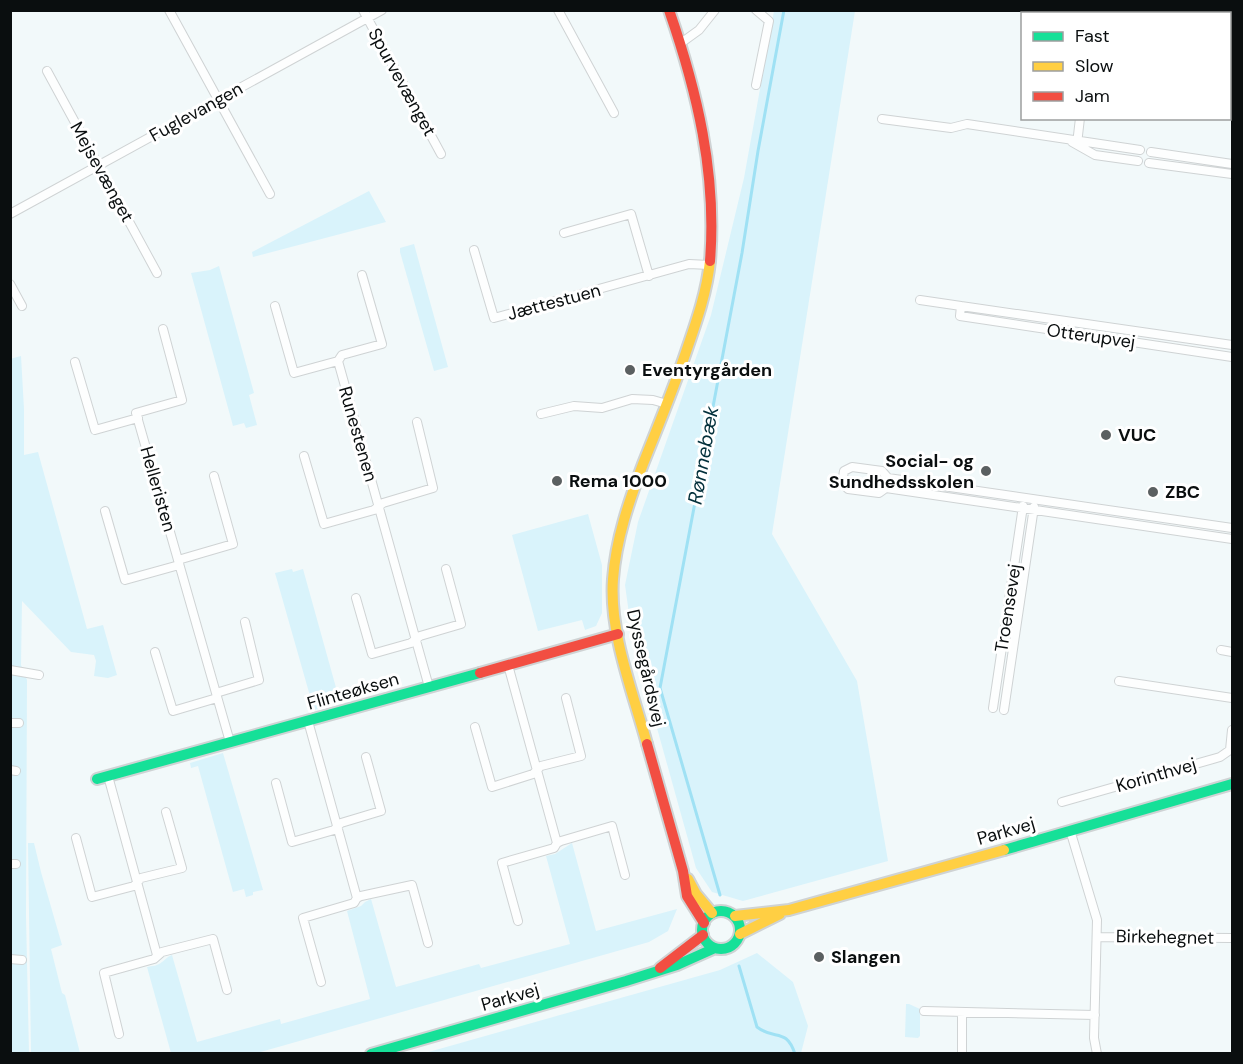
<svg xmlns="http://www.w3.org/2000/svg" width="1243" height="1064" viewBox="0 0 1243 1064" font-family="'DM Sans',sans-serif">
<rect width="100%" height="100%" fill="#f2f9fa"/>
<path fill="#d9f3fb" d="M 774,11 L 855,11 L 772,534 L 857,681 L 888,861 L 743,901 L 712,892 L 696,868 L 633,642 L 625,585 L 638,522 L 711,315 L 744,178 Z
M 369,191 L 386,222 L 253,257 L 252,252 Z
M 414,244 L 448,367 L 434,371 L 400,252 L 400,248 Z
M 219,266 L 254,393 L 249,395 L 257,425 L 246,428 L 244,423 L 233,426 L 191,273 L 210,270 Z
M 21,356 L 24,409 L 24,455 L 38,452 L 87,629 L 103,625 L 117,675 L 108,678 L 94,676 L 96,661 L 94,655 L 71,652 L 22,601 L 21,665 L 27,680 L 26,916 L 29,1053 L 11,1054 L 10,359 Z
M 588,514 L 602,565 L 602,613 L 596,626 L 585,630 L 582,620 L 538,631 L 512,535 Z
M 292,569 L 293,572 L 303,569 L 340,702 L 314,710 L 275,573 Z
M 223,753 L 263,890 L 253,892 L 253,895 L 246,897 L 244,889 L 233,892 L 198,766 L 191,768 L 190,763 Z
M 28,843 L 34,843 L 41,872 L 62,945 L 51,949 L 62,993 L 65,995 L 80,1053 L 31,1053 Z
M 572,843 L 596,931 L 677,909 L 668,931 L 649,942 L 257,1053 L 171,1053 L 147,967 C 152,966 158,966 162,962 C 166,959 167,957 172,955 L 197,1042 L 280,1019 L 281,1024 L 370,999 L 347,911 L 361,906 L 365,902 L 371,899 L 396,987 L 479,964 L 481,968 L 570,944 L 546,856 L 555,854 Z
M 757,953 L 793,982 L 808,1026 L 801,1053 L 425,1053 L 720,970 Z
M 906,1004 L 909,1004 L 920,1009 L 920,1036 L 918,1038 L 905,1037 Z"/>
<g fill="none" stroke-linecap="round" stroke-linejoin="round">
<path stroke="#9fe1f4" stroke-width="3" d="M 720,895 L 660,688 L 742,253 L 758,151 L 784,10
M 739,966 L 757,1027 C 775,1041 786,1027 795,1054"/>
<defs>
<path id="street" d="M 169,10 L 270,194
M 363,10 L 441,154
M 558,10 L 614,113
M 1096,14 L 1096,10
M 681,43 L 699,30 L 715,10
M 47,71 L 157,273
M 756,85 L 769,21 L 756,10
M 882,119 L 951,128 L 967,124 L 1140,150
M 1072,142 L 1095,155 L 1138,161
M 1077,144 L 1080,118
M 1151,152 L 1232,164
M 1149,163 L 1232,174
M 10,214 L 382,10
M 564,233 L 631,214 L 649,276
M 474,250 L 494,318 L 689,264 L 709,265
M 362,275 L 382,344 L 342,355 L 338,361 L 429,687
M 10,284 L 22,306
M 920,300 L 961,306 L 960,316 L 1232,357
M 275,306 L 294,373 L 338,361
M 961,306 L 1232,345
M 163,329 L 182,400 L 136,413 L 230,742
M 75,362 L 95,430 L 138,418
M 541,414 L 574,406 L 602,408 L 632,399 L 653,400 L 667,404
M 304,456 L 324,524 L 374,510 L 383,503 L 433,488 L 417,422
M 888,478 L 886,488 L 879,493 L 848,489 L 842,483 L 844,471 L 852,467 L 882,471 L 888,478 L 1232,528
M 886,488 L 1232,539
M 105,511 L 125,580 L 179,565
M 178,560 L 233,544 L 214,476
M 356,598 L 372,654 L 411,643 L 420,636 L 461,624 L 446,569
M 1221,650 L 1232,652
M 155,652 L 173,711 L 217,698
M 508,665 L 557,843
M 10,670 L 39,675
M 1119,681 L 1232,698
M 216,693 L 259,680 L 245,622
M 993,708 L 1023,506
M 1004,710 L 1034,507
M 308,721 L 357,898
M 10,723 L 19,723
M 475,727 L 492,787 L 533,774 L 541,766 L 581,756 L 566,698
M 10,770 L 16,771
M 108,776 L 157,955
M 276,783 L 292,842 L 334,830 L 341,823 L 381,811 L 366,757
M 1062,802 L 1220,757 L 1230,750 L 1232,730
M 1070,830 L 1097,920 L 1094,1038 L 1097,1054
M 76,838 L 92,897 L 134,886 L 141,878 L 182,868 L 166,812
M 10,864 L 16,864
M 518,921 L 502,863 L 554,848 L 557,843 L 561,841 L 612,826 L 625,875
M 1097,937 L 1232,938
M 10,959 L 22,960
M 321,982 L 303,918 L 354,903 L 357,898 L 361,896 L 412,885 L 428,943
M 924,1011 L 1095,1015
M 962,1012 L 962,1054
M 119,1034 L 104,973 L 154,959 L 162,952 L 213,939 L 227,990"/>
<path id="fast" d="M 97,779 L 480,673
M 1004,850 L 1232,784
M702 930a19 19 0 1 1 38 0a19 19 0 1 1-38 0Z
M 371,1054 L 626,981 L 677,965 L 715,948"/>
<path id="slow" d="M 647,744 C 633,692 609,633 613,579 C 616,539 629,501 643,464 C 658,426 674,388 687,349 C 697,320 707,291 710,261
M 688,879 L 696,894 L 712,913
M 735,916 L 789,910 L 1004,850
M 740,934 L 780,914"/>
<path id="jam" d="M 669,10 C 697,91 717,174 710,261
M 480,673 L 618,634
M 647,744 L 683,871 L 687,896 L 704,923
M 660,968 L 703,935"/>
</defs>
<use href="#street" stroke="#cfd3d4" stroke-width="10"/>
<use href="#fast" stroke="#cfd3d4" stroke-width="14"/>
<use href="#slow" stroke="#cfd3d4" stroke-width="14"/>
<use href="#jam" stroke="#cfd3d4" stroke-width="14"/>
<use href="#street" stroke="#fdfefe" stroke-width="8"/>
<use href="#fast" stroke="#16e098" stroke-width="10"/>
<use href="#slow" stroke="#ffcf43" stroke-width="10"/>
<use href="#jam" stroke="#f24e42" stroke-width="10"/>
</g>
<g fill="#5b6061" stroke="#fff" stroke-width="2">
<circle cx="630" cy="370" r="6"/>
<circle cx="1106" cy="435" r="6"/>
<circle cx="986" cy="471" r="6"/>
<circle cx="557" cy="481" r="6"/>
<circle cx="1153" cy="492" r="6"/>
<circle cx="819" cy="957" r="6"/>
</g>
<g text-anchor="middle" stroke-width="6" stroke-linejoin="round" paint-order="stroke">
<g font-size="18" fill="#0a0e0f" stroke="#fff">
<text transform="translate(402 82) rotate(61)" y="6">Spurvevænget</text>
<text transform="translate(196 112) rotate(-29)" y="6">Fuglevangen</text>
<text transform="translate(102 172) rotate(61)" y="6">Mejsevænget</text>
<text transform="translate(554 302) rotate(-15)" y="6">Jættestuen</text>
<text transform="translate(1091 336) rotate(8)" y="6">Otterupvej</text>
<text transform="translate(358 434) rotate(74)" y="6">Runestenen</text>
<text transform="translate(158 489) rotate(74)" y="6">Helleristen</text>
<text transform="translate(1008 608) rotate(-81)" y="6">Troensevej</text>
<text transform="translate(646 668) rotate(77)" y="6">Dyssegårdsvej</text>
<text transform="translate(353 691) rotate(-16)" y="6">Flinteøksen</text>
<text transform="translate(1156 775) rotate(-16)" y="6">Korinthvej</text>
<text transform="translate(1006 831) rotate(-16)" y="6">Parkvej</text>
<text transform="translate(1165 937) rotate(1)" y="6">Birkehegnet</text>
<text transform="translate(510 997) rotate(-16)" y="6">Parkvej</text>
</g>
<g font-size="18" font-weight="bold" fill="#0a0e0f" stroke="#fff" text-anchor="start">
<text x="642" y="376">Eventyrgården</text>
<text x="1118" y="441">VUC</text>
<text x="974" y="467" text-anchor="end">Social- og<tspan x="974" dy="21">Sundhedsskolen</tspan></text>
<text x="569" y="487">Rema 1000</text>
<text x="1165" y="498">ZBC</text>
<text x="831" y="963">Slangen</text>
</g>
<g font-size="20" font-style="italic" fill="#03303b" stroke="#fff">
<text transform="translate(703 455) rotate(-80)" y="7">Rønnebæk</text>
</g>
</g>
<rect width="1243" height="1064" fill="none" stroke="#0a0e0f" stroke-width="24"/>
<rect x="1021" y="12" width="210" height="108" fill="#ffffff" stroke="#9d9f9f" stroke-width="1.5"/>
<rect x="1033" y="32" width="30" height="9" fill="#16e098" stroke="#9d9f9f" stroke-width="1.5"/>
<text x="1075" y="42" font-size="18" fill="#0a0e0f">Fast</text>
<rect x="1033" y="62" width="30" height="9" fill="#ffcf43" stroke="#9d9f9f" stroke-width="1.5"/>
<text x="1075" y="72" font-size="18" fill="#0a0e0f">Slow</text>
<rect x="1033" y="92" width="30" height="9" fill="#f24e42" stroke="#9d9f9f" stroke-width="1.5"/>
<text x="1075" y="102" font-size="18" fill="#0a0e0f">Jam</text>
</svg>
